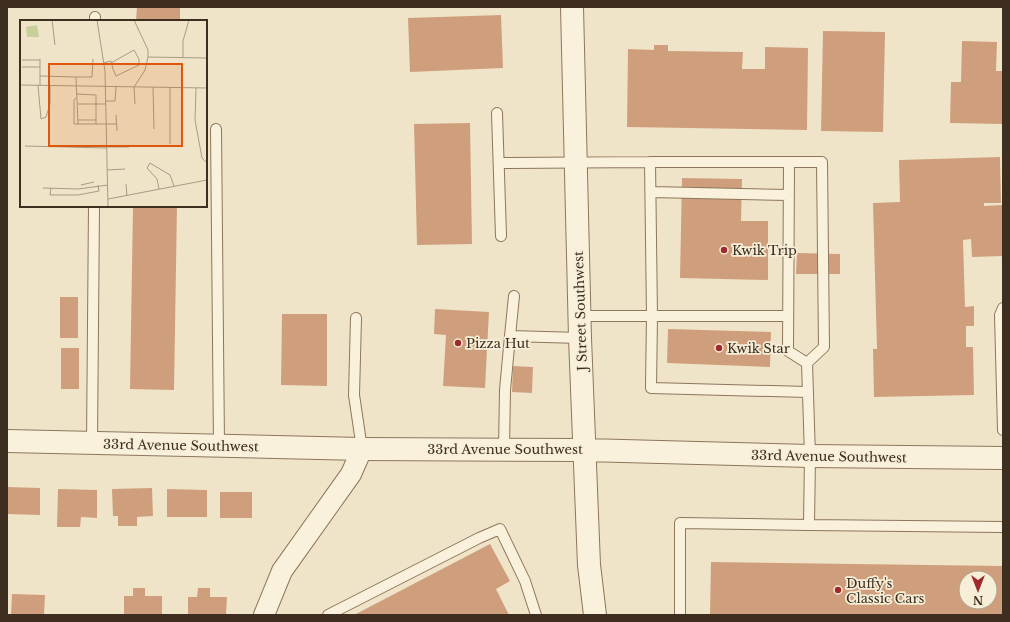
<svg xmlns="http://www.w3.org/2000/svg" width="1010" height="622" viewBox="0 0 1010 622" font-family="'Libre Baskerville',serif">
<rect width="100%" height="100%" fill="#f0e4c8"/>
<path fill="#cf9f7d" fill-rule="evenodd" d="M 137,7 L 180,7 L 180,21 L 136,21 Z
M 501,15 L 503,68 L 410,72 L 408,18 Z
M 823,31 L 885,32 L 883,132 L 821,131 Z
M 962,41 L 997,42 L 996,71 L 1003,71 L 1003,124 L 950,123 L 951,82 L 961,82 Z
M 654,45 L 668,45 L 668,51 L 743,52 L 742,69 L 765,69 L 765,47 L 808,48 L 807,130 L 627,127 L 628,49 L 654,50 Z
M 470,123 L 472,244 L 417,245 L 414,124 Z
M 1000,157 L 1001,203 L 984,203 L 984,206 L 1003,205 L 1003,256 L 972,257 L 971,239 L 963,240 L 965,307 L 974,306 L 974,326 L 966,326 L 966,347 L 973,347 L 974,395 L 874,397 L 873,349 L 877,349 L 873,203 L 900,202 L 899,160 Z
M 682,178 L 742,179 L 741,221 L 768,221 L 768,280 L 680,278 Z
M 133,206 L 177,206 L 174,390 L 130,389 Z
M 797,253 L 840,254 L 840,274 L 796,274 Z
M 60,297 L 78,297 L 78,338 L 60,338 Z
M 435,309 L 489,312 L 485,388 L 443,386 L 446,335 L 434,334 Z
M 282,314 L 327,314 L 327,386 L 281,385 Z
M 668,329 L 771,332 L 770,367 L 667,363 Z
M 61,348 L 79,348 L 79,389 L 61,389 Z
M 513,366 L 533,367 L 532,393 L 512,392 Z
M 7,487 L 40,488 L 40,515 L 7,514 Z
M 152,488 L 153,516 L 137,517 L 137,526 L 118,526 L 118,516 L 113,516 L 112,489 Z
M 58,489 L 97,490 L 97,518 L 81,517 L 80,527 L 57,527 Z
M 167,489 L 207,490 L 207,517 L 167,517 Z
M 220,492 L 252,492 L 252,518 L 220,518 Z
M 490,544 L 510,581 L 496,589 L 509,615 L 354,615 Z
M 711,562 L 1003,566 L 1003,615 L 710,615 ZM 966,578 L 990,578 L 990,602 L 966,602 Z
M 133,588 L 145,588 L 145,596 L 162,596 L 162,615 L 124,615 L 124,596 L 133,596 Z
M 198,588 L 210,588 L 210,597 L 227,597 L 226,615 L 188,615 L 188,597 L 197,597 Z
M 12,594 L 45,595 L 44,615 L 11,615 Z"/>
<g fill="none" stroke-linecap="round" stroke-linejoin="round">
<defs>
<path id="service" d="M 95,21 L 95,17
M 497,113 L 501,236
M 216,129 L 219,445
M 650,162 L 652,316 L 651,388 L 808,392
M 789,162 L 788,351 L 807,363 L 810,456 L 809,525 L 1003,527
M 499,163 L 650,162 L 822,162 L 824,347 L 807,363
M 651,192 L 789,195
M 1003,308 L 1000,315 L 1003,430
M 579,316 L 787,316
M 356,318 L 354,395 L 362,449
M 510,336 L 514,296
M 92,443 L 94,206
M 504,449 L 505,390 L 510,336 L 580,338
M 328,615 L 479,538 L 500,529 L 525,581 L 536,615
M 680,615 L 680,523 L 809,525"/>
<path id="minor" d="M 264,615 L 282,571 L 351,474 L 362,449"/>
<path id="tertiary" d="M 572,7 L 580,338 L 589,565 L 595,615
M 7,441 L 362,449 L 585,450 L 810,456 L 1003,458"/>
</defs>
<use href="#service" stroke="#8d765c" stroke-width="12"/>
<use href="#minor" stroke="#8d765c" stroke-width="22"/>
<use href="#tertiary" stroke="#8d765c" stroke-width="24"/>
<use href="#service" stroke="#faf1dc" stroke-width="10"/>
<use href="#minor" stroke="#faf1dc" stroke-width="20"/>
<use href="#tertiary" stroke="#faf1dc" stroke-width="22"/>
</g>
<g fill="#9e2a2b" stroke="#f7eed8" stroke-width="1.5">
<circle cx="724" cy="250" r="4"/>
<circle cx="458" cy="343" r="4"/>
<circle cx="719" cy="348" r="4"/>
<circle cx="838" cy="590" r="4"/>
</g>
<g text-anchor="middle" stroke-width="3.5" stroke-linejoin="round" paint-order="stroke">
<g font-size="13" fill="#3d2e20" stroke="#f7eed8" text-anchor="start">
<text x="732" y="255">Kwik Trip</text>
<text x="466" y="348">Pizza Hut</text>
<text x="727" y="353">Kwik Star</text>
<text x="846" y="588">Duffy's<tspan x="846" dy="15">Classic Cars</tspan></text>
</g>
<g font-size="13" fill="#3d2e20" stroke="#f7eed8">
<text transform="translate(580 311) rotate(-92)" y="5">J Street Southwest</text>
<text transform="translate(181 445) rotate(1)" y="5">33rd Avenue Southwest</text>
<text x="505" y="454">33rd Avenue Southwest</text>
<text transform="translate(829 456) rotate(1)" y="5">33rd Avenue Southwest</text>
</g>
</g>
<g transform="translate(20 20)">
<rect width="187" height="187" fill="#f0e4c8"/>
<path d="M 17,5 L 19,17 L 7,17 L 6,7 Z" fill="#c9cf9b"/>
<path fill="none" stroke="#a89b85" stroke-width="1" d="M 32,0 L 35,25M 77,0 L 85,51 L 88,187M 114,0 L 128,30 L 128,37 L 125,50 L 114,67 L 115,84M 128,37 L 187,38M 163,38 L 163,21 L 169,0M 2,40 L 20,40M 83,43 L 91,41 L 93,49 L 96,56 L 119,45 L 119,39 L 114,30 L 91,43M 2,47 L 20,47M 20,56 L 20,39M 56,57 L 72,57 L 73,39M 0,65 L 187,68M 18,65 L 21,99 L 26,97 L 30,84 L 30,65M 20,65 L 20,56 L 56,57 L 58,104M 133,67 L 134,109M 176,68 L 175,100 L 182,138 L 187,143M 56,74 L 76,75 L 76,104M 56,78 L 54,80 L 54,104 L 96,104M 86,81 L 95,81 L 96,67M 58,84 L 86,84M 96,95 L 97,111M 58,100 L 76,100M 150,124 L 150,67M 5,126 L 87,128M 87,127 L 109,127M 87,150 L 105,149M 106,164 L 107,176M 61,165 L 74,162M 23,168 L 58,169 L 88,165M 31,168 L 30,175 L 58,175 L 79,171 L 78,165M 139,169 L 137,159 L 127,148 L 130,143 L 150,155 L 154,166M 88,179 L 187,160"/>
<path fill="#df570d" fill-opacity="0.15" stroke="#df570d" stroke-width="2" d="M 29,44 L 162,44 L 162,126 L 29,126 Z"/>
<rect width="187" height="187" fill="none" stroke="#3d2e20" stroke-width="2"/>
</g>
<rect width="1010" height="622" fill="none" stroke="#3d2e20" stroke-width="16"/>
<g transform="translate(978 590) rotate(180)"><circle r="19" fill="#f7eed8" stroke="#ada18e"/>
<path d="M0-3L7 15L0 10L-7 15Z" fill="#9e2a2b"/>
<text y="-6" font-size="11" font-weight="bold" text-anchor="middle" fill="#3d2e20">N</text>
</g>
</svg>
